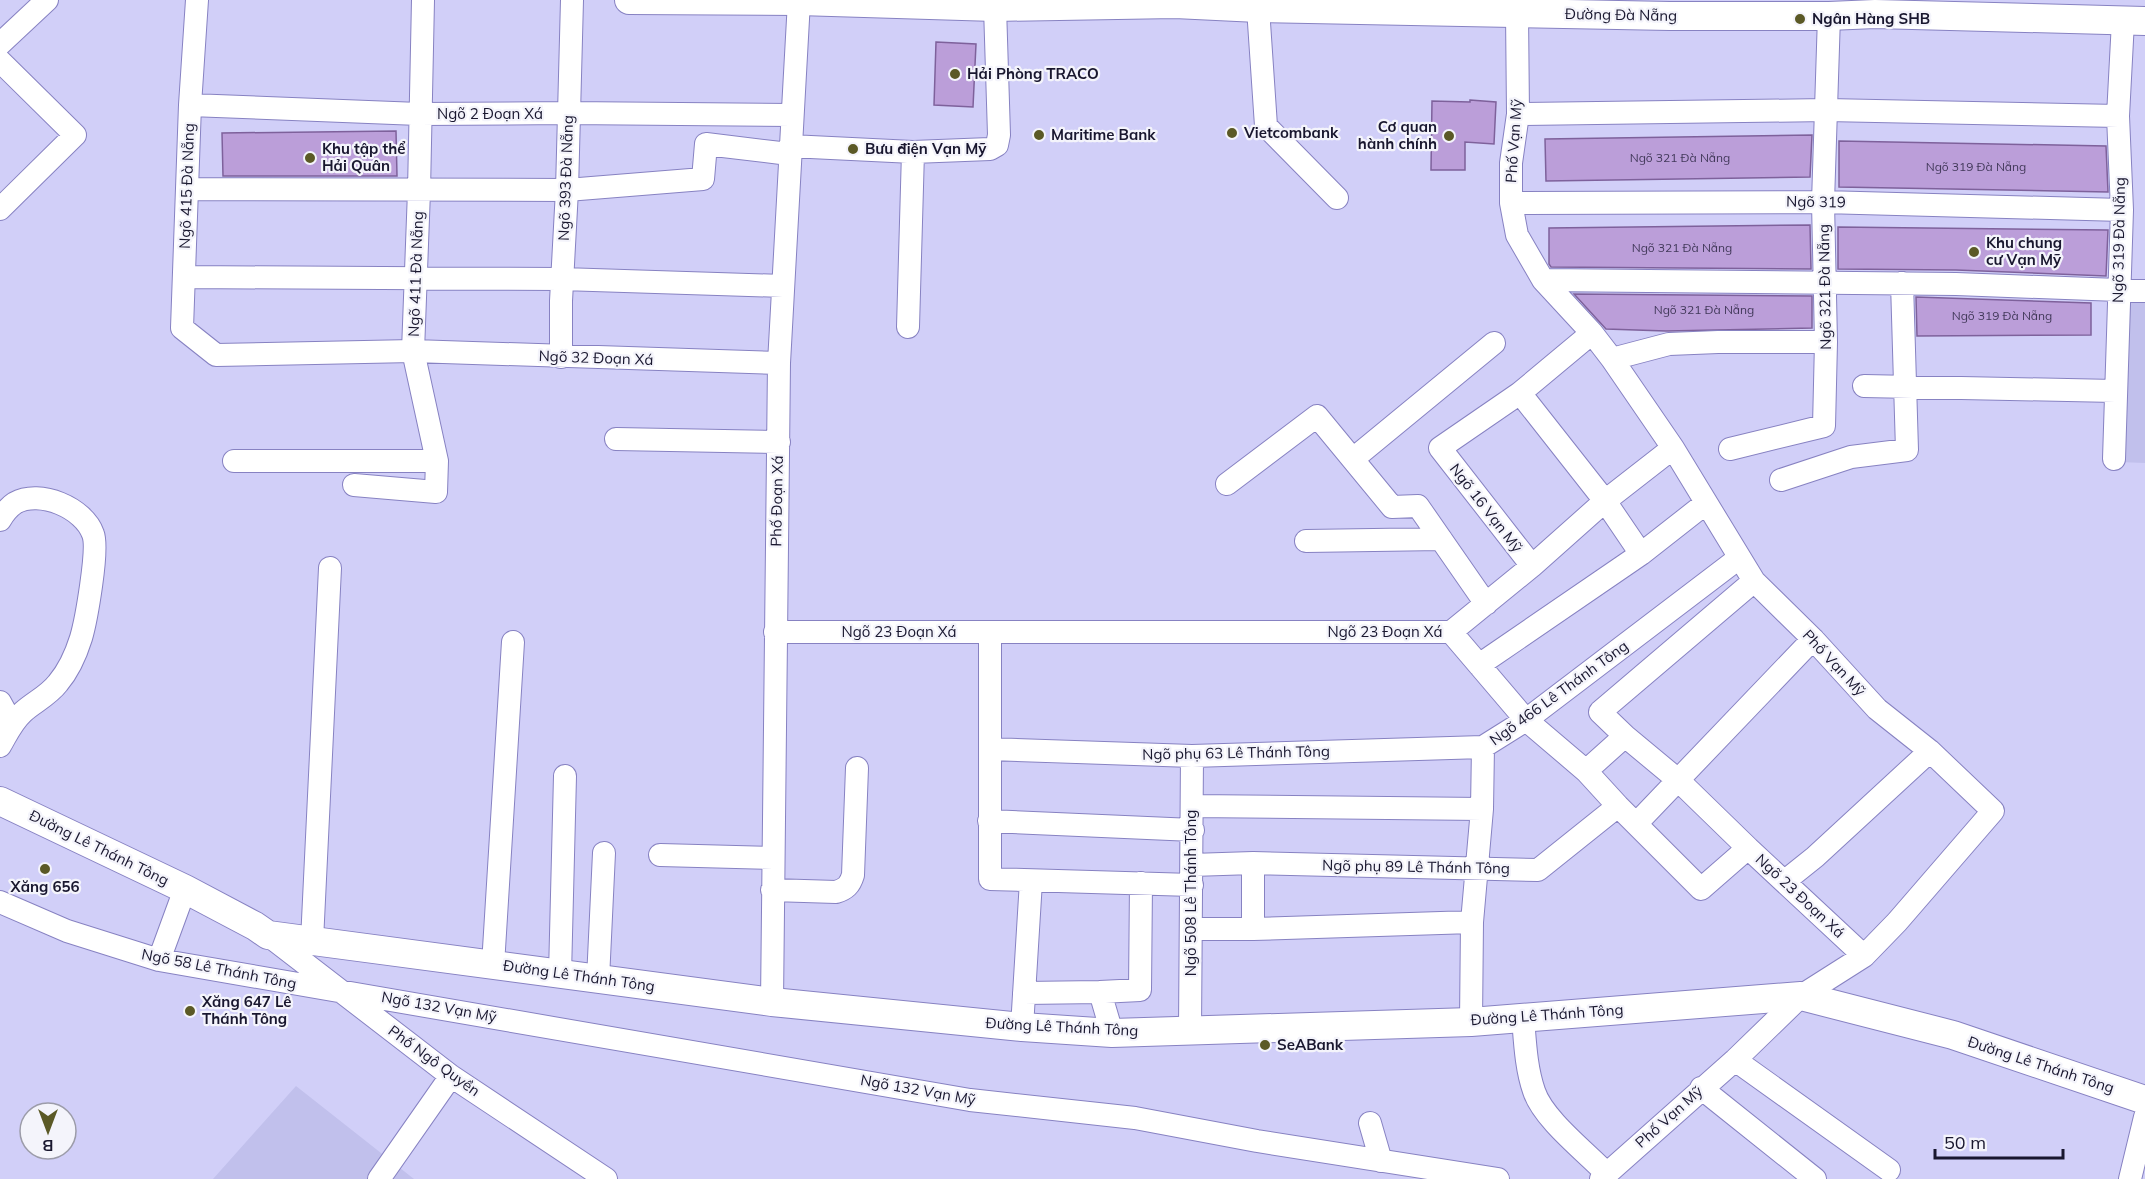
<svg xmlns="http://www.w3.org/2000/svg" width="2145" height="1179" viewBox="0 0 2145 1179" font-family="Mulish,sans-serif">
<rect width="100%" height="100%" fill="#d1cff8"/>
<path fill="#c1c0ec" d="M 2124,298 L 2145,299 L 2145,463 L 2119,462 Z
M 296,1086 L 414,1179 L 213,1179 Z"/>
<path fill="#bb9ed9" stroke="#7e619b" stroke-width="1.5" d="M 936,42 L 976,44 L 973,107 L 934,105 Z
M 1470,100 L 1496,102 L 1494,144 L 1465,142 L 1465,170 L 1431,170 L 1432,101 L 1470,102 Z
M 396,131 L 397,176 L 223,176 L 222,133 Z
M 1812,135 L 1810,177 L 1546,181 L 1545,139 Z
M 1839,141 L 2106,146 L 2108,192 L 1839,187 Z
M 1810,225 L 1811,269 L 1551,267 L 1549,264 L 1549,228 Z
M 1838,227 L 2108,230 L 2106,276 L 1956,270 L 1838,269 Z
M 1574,294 L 1812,296 L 1812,328 L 1666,331 L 1606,329 Z
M 1916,297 L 2091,303 L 2091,335 L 1917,336 Z"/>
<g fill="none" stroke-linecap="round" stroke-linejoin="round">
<defs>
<path id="minor" d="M 197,0 L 190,105 L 182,328 L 216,355 L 413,351 L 779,363
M 1258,8 L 1266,126 L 1337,198
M 1517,13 L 1518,114 L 1511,163 L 1511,203 L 1517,235 L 1543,280 L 1592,333 L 1612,359 L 1673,448 L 1754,581 L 1813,639 L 1877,709 L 1930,751 L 1993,811 L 1897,922 L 1864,956 L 1801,996 L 1735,1060 L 1601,1179
M 0,44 L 47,0
M 0,61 L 75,135 L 0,209
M 190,105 L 419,114 L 568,113 L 791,115
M 1518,114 L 1827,110 L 2118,116
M 790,146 L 913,152 L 990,149 L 997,145 L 999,135 L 995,7
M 188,189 L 567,190 L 703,179 L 706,144 L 789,154
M 1511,203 L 1823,202 L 2122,210
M 184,277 L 562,279 L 783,286
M 1543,280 L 1956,284 L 2145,291
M 908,327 L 913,152
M 1592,333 L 1520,393 L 1440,448 L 1532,566 L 1605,501 L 1673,448
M 561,357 L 561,301 L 567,190 L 572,0
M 1612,359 L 1669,344 L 1718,342 L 1826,342
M 1864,386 L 2115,391
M 1520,393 L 1605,501 L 1641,554
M 616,439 L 779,442
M 1730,449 L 1824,426 L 1826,342 L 1823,202 L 1829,16
M 1353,459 L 1494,343
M 2114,459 L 2122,210 L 2118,116 L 2123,21
M 234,461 L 437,461
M 1781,480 L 1851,457 L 1907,450 L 1902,283
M 1227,484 L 1317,416 L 1392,507 L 1418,506 L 1486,604
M 354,485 L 436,492 L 437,461 L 413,351 L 419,191 L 423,0
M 0,520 C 4,513 9,507 15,503 C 40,489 84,508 93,534 C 99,549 86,621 81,638 C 76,654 69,670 58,683 C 48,696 34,702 23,712 C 12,722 7,734 0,746
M 1306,541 L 1441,539
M 775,632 L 1451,632 L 1526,720 L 1586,771 L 1618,806 L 1701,889 L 1748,848 L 1864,956
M 990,632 L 990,879 L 1192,885
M 1451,632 L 1532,566
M 1479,665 L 1641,554 L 1706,503
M 0,702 L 12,724
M 1625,736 L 1678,780 L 1748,848
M 990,749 L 1192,756 L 1483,747
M 1586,771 L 1625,736 L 1600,712 L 1754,581
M 1192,806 L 1482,809
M 989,821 L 1193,830
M 1636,824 L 1813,639
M 660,855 L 773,858
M 1253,863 L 1253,929 L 1472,922
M 1192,865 L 1253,863 L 1538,870 L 1618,806
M 1785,881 L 1815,857 L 1930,751
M 772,890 L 836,892 C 846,889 850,885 853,875 L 857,768
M 0,902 L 67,931 L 159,960 L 970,1100 L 1135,1118 L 1257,1141 L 1498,1179
M 1191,929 L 1253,929
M 268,935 L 451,1076 L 606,1179
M 312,941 L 330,568
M 159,960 L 185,889
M 493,965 L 513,642
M 560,974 L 565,776
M 598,979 L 604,853
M 1024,993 L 1100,992
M 772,1002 L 779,363 L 799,1
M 1523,1018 C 1525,1042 1526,1068 1534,1091 C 1543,1119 1586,1152 1607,1174
M 1471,1022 L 1472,922 L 1482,809 L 1483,747 L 1526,720 L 1739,558
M 1022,1027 L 1031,881
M 1190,1030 L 1192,756
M 1112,1033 L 1100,992 L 1140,990 L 1141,883
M 1735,1060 L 1889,1170
M 1701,1088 L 1815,1179
M 1370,1123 L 1381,1161
M 379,1179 L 451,1076
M 2130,1179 L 2145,1117"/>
<path id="major" d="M 629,0 L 799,1 L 995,7 L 1175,4 L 1258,8 L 1670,16 L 1829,16 L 1875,14 L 2145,21
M 0,801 L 185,889 L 255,926 L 268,935 L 772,1002 L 1022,1027 L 1112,1033 L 1471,1022 L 1801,996 L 1953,1035 L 2145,1100"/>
</defs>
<use href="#minor" stroke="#8782c2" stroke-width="24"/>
<use href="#major" stroke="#8782c2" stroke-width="30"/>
<use href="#minor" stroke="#fff" stroke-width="22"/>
<use href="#major" stroke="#fff" stroke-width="28"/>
</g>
<g fill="#5b5926" stroke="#f4f4fb" stroke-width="2">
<circle cx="1800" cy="19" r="6"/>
<circle cx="955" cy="74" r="6"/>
<circle cx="1232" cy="133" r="6"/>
<circle cx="1039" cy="135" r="6"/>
<circle cx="1449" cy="136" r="6"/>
<circle cx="853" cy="149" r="6"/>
<circle cx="310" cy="158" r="6"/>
<circle cx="1974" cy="252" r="6"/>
<circle cx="45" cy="869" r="6"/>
<circle cx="190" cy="1011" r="6"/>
<circle cx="1265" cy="1045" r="6"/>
</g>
<g text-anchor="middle" stroke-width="4.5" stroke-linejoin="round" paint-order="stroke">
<g font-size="12" fill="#42395a">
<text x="1680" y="162">Ngõ 321 Đà Nẵng</text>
<text x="1976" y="171">Ngõ 319 Đà Nẵng</text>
<text x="1682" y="252">Ngõ 321 Đà Nẵng</text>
<text x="1704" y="314">Ngõ 321 Đà Nẵng</text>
<text x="2002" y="320">Ngõ 319 Đà Nẵng</text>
</g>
<g font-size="15" fill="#19172f" stroke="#f4f4fb">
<text transform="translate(1621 15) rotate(1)" y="5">Đường Đà Nẵng</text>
<text x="490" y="119">Ngõ 2 Đoạn Xá</text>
<text transform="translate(1514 141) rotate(-86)" y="5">Phố Vạn Mỹ</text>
<text transform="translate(566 178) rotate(-88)" y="5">Ngõ 393 Đà Nẵng</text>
<text transform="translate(187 186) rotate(-88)" y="5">Ngõ 415 Đà Nẵng</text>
<text transform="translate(1816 202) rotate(1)" y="5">Ngõ 319</text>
<text transform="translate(2119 240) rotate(-89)" y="5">Ngõ 319 Đà Nẵng</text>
<text transform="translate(416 274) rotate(-88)" y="5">Ngõ 411 Đà Nẵng</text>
<text transform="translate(1825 287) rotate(-91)" y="5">Ngõ 321 Đà Nẵng</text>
<text transform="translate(596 358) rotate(2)" y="5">Ngõ 32 Đoạn Xá</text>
<text transform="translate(777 501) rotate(-89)" y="5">Phố Đoạn Xá</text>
<text transform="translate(1486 508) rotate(52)" y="5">Ngõ 16 Vạn Mỹ</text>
<text x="899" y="637">Ngõ 23 Đoạn Xá</text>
<text x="1385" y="637">Ngõ 23 Đoạn Xá</text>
<text transform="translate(1834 663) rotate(47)" y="5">Phố Vạn Mỹ</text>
<text transform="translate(1559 693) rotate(-36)" y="5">Ngõ 466 Lê Thánh Tông</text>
<text transform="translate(1236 753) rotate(-1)" y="5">Ngõ phụ 63 Lê Thánh Tông</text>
<text transform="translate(99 848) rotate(26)" y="5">Đường Lê Thánh Tông</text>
<text transform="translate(1416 867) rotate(1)" y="5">Ngõ phụ 89 Lê Thánh Tông</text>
<text transform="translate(1191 893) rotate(-90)" y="5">Ngõ 508 Lê Thánh Tông</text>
<text transform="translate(1800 896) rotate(43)" y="5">Ngõ 23 Đoạn Xá</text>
<text transform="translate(219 969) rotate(11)" y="5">Ngõ 58 Lê Thánh Tông</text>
<text transform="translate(579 976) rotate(8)" y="5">Đường Lê Thánh Tông</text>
<text transform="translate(439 1007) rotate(10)" y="5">Ngõ 132 Vạn Mỹ</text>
<text transform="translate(1547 1015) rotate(-4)" y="5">Đường Lê Thánh Tông</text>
<text transform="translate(1062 1027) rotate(3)" y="5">Đường Lê Thánh Tông</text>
<text transform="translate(434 1061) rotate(36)" y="5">Phố Ngô Quyền</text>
<text transform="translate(2041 1065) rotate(18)" y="5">Đường Lê Thánh Tông</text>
<text transform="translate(918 1090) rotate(10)" y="5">Ngõ 132 Vạn Mỹ</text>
<text transform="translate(1669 1117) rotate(-42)" y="5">Phố Vạn Mỹ</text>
</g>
<g font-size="15" font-weight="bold" fill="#19172f" stroke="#f4f4fb" text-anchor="start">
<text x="1812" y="24">Ngân Hàng SHB</text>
<text x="967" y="79">Hải Phòng TRACO</text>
<text x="1437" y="132" text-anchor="end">Cơ quan<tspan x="1437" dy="17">hành chính</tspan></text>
<text x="1244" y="138">Vietcombank</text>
<text x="1051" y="140">Maritime Bank</text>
<text x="322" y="154">Khu tập thể<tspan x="322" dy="17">Hải Quân</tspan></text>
<text x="865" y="154">Bưu điện Vạn Mỹ</text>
<text x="1986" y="248">Khu chung<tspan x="1986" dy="17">cư Vạn Mỹ</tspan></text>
<text x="45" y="892" text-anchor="middle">Xăng 656</text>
<text x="202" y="1007">Xăng 647 Lê<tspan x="202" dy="17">Thánh Tông</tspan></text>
<text x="1277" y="1050">SeABank</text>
</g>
</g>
<g transform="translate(48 1131) rotate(180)"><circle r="28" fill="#f4f4fb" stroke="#9c9ca9" stroke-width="1.5"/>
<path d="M0-4.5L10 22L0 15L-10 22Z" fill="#5b5926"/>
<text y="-9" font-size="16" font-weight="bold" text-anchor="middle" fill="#19172f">B</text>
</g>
<path d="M1935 1149v9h128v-9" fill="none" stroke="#19172f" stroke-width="3"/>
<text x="1944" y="1149" font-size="18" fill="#19172f" stroke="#f4f4fb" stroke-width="4.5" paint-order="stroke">50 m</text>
</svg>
